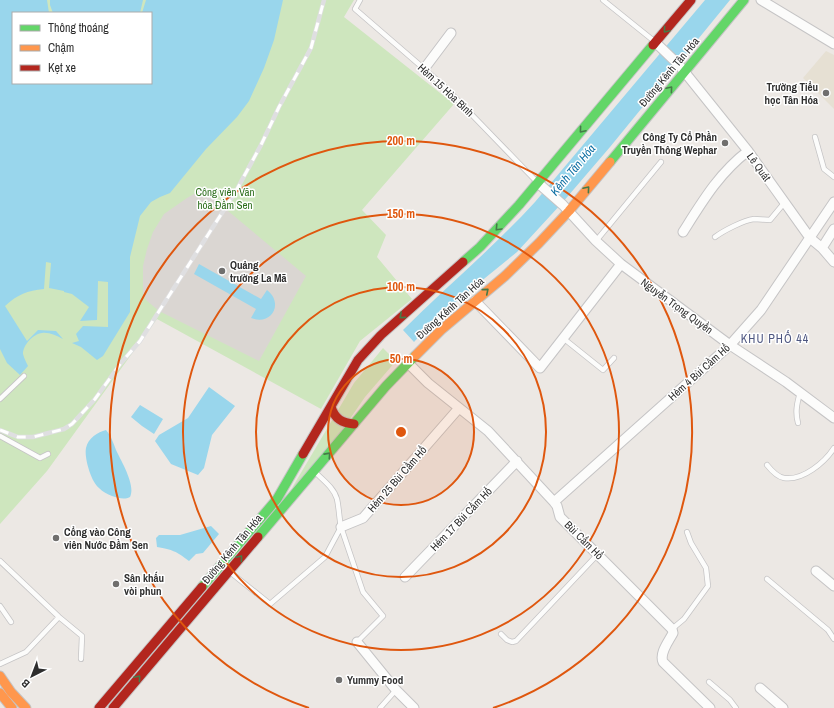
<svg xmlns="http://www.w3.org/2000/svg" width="834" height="708" viewBox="0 0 834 708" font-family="'Archivo Narrow',sans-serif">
<rect width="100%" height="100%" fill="#ece8e4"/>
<path fill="#e6e0d3" d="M 826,51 L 834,55 L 834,109 L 803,78 Z"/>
<path fill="#cee6be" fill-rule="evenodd" d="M 0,0 L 354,0 L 344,17 L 454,104 L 362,210 L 386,235 L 377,257 L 412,299 L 360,341 L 321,409 L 157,319 L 47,471 L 0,524 ZM 13,13 L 151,13 L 151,83 L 13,83 Z
M 383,348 L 396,361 L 365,397 L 314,471 L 292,488 L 354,383 Z"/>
<path fill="#dad6d2" d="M 201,190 L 204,191 L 306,276 L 259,361 L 159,311 L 146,300 L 143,294 L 143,266 L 147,249 L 153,232 L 164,214 L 187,198 Z"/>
<path fill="#99d6ec" d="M 0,0 L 47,0 L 49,13 L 13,13 L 13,83 L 151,83 L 151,13 L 142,13 L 146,0 L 283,0 L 274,40 L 264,68 L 249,101 L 237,117 L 206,149 L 170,193 L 160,197 L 151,202 L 140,216 L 130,257 L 130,312 L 103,356 L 97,360 L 81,347 L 72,343 L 79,341 L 76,334 L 83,326 L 108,327 L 108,282 L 98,281 L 97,320 L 80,321 L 89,307 L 72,294 L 64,292 L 64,291 L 49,288 L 51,263 L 46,262 L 44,289 C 27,291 18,294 5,306 L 27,341 L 38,330 L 56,331 L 63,339 C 57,336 49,332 42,333 C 33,334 23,345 23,354 C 24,358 26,362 28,366 L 20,375 L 7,363 L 0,349 Z
M 50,0 L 143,0 L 140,13 L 53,13 L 50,5 Z
M 705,0 L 730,0 L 610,147 L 562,203 L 517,252 L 437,317 L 414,342 L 403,330 C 446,287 494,247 535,202 Z
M 199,264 L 261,299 L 267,290 C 284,303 272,326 251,318 L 256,309 L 194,274 Z
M 209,387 L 235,406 L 212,435 L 204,468 L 198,475 L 171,464 L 155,441 L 159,435 L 188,418 Z
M 140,405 L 163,419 L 154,434 L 142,426 L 131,417 Z
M 106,430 C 111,436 113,442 116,450 C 121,461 136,485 130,497 C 124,500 119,498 112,496 C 107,494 103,492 99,488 C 91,482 84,457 86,448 C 88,438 98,432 106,430 Z
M 211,526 L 219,534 L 203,553 L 196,554 L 189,561 C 176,551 173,550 157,547 L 156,538 L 159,535 L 180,535 Z"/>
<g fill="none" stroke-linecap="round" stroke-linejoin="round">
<defs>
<path id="lane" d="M 360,0 L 355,9 L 444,86 L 537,182
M 603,0 L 654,41
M 815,137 L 824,169 L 834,177
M 715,237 C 723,231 744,220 754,219 C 759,219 765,220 770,220 L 785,202
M 596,241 L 661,162
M 563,338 L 603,370 L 614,358
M 0,399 L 24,376
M 798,423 C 795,412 797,403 800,393
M 0,436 L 40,458 L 48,454
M 767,465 C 771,470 778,477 784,478 C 803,481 825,462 834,448
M 315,472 C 323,480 334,488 337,499 C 339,508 339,517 341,527 L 363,592 L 383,616 L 357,642
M 0,561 L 59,617 L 82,636 L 81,659
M 230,572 L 270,604 L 325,557 L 341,527
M 767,579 L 828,630 L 834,639
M 0,606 L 11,622
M 672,629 L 684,619 L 708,586 L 706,568 L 691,543 L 687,532
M 501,634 L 507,640 L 512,642 L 516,641 L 598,554
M 0,664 L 26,652 L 59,617
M 709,682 L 730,700 L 736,708
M 380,708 L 396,690"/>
<path id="street" d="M 761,0 L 834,44
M 655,42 L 679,65 L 748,151 L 810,238 L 822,248 L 834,262
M 424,69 L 451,33
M 538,183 L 563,205 L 596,241 L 621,264 L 730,345 L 786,382 L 834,418
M 683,232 C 702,202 719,173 748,151
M 822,248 L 834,229
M 475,301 L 540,368 L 621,264
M 408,363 L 428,383 L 488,431 L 554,502 L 557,506 L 560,517 L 672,629 L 673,633 C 669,641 659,653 663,662 L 710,708
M 554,502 L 730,345 L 761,310 L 834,202
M 341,527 L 363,518 L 459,408
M 816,571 L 834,586
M 405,577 L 517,461
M 357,642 L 396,690 L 414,708
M 760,688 L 783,708"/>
<path id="fast" d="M 610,162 L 744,0
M 463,262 L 480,247 L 519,205 L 653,45
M 258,537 L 386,386 L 415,356
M 202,587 L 277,499 L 303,454"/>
<path id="slow" d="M 415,356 L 441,330 L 505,276 L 539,243 L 569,211 L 610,162
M 0,676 L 11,692 L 26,708
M 0,693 L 12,708"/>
<path id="jam" d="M 653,45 L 691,0
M 331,407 C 335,419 342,423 354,424
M 303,454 L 358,360 L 381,335 L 463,262
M 99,708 L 202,587
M 113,708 L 258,537"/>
</defs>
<use href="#lane" stroke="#c5c4c5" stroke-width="6"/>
<use href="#street" stroke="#c5c4c5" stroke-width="11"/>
<use href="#fast" stroke="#c5c4c5" stroke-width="11"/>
<use href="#slow" stroke="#c5c4c5" stroke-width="11"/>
<use href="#jam" stroke="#c5c4c5" stroke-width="11"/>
<use href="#lane" stroke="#fcfcfb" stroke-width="4.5"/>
<use href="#street" stroke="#fcfcfb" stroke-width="9"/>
<use href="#fast" stroke="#63d668" stroke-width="9"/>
<use href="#slow" stroke="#ff974d" stroke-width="9"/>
<use href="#jam" stroke="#b3261e" stroke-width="9"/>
<defs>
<path id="rail" d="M 0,430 L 18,437 L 33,437 L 64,429 L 72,424 L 95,399 L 121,363 L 140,341 L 236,191 L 261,145 L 279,107 L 311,48 L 324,0"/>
</defs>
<use href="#rail" stroke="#dfdfe1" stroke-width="4.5"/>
<use href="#rail" stroke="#fff" stroke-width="3" stroke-dasharray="9" stroke-linecap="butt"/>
</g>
<defs><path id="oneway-chevron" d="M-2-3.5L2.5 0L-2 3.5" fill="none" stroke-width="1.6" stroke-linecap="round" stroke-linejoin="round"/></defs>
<g stroke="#467a48">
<use href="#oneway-chevron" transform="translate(666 30) rotate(130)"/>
<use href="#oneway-chevron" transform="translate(670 89) rotate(-50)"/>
<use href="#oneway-chevron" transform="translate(582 130) rotate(130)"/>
<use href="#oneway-chevron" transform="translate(587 189) rotate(-50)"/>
<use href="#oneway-chevron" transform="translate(498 228) rotate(133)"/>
<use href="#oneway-chevron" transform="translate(486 291) rotate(-40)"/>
<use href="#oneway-chevron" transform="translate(402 316) rotate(139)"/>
<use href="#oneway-chevron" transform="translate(328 455) rotate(-48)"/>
<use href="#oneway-chevron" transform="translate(240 558) rotate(-50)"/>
<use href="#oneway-chevron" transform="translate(138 678) rotate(-50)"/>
</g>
<circle cx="401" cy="432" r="73" fill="#df570e" fill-opacity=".12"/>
<g fill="none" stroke="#df570e" stroke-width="2">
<circle cx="401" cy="432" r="73"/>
<circle cx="401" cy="432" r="145"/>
<circle cx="401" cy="432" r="218"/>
<path d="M309 708A291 291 0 1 1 493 708"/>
</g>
<g fill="#706f6e" stroke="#fff" stroke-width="1.5">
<circle cx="826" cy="93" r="4"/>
<circle cx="725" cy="143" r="4"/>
<circle cx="222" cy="271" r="4"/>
<circle cx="56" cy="538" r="4"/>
<circle cx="116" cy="584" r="4"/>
<circle cx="339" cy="680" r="4"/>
</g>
<g text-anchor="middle" stroke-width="3" stroke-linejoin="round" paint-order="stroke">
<g font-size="11" fill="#2e2e2e" stroke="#fff">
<text transform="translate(669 72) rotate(-50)" y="4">Đường Kênh Tân Hóa</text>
<text transform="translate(446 90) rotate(43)" y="4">Hẻm 15 Hòa Bình</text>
<text transform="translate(759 167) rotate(54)" y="4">Lê Quát</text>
<text transform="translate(677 306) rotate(36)" y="4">Nguyễn Trọng Quyền</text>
<text transform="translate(450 308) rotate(-42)" y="4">Đường Kênh Tân Hóa</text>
<text transform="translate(699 372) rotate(-42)" y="4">Hẻm 4 Bùi Cầm Hổ</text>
<text transform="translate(397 479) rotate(-49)" y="4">Hẻm 25 Bùi Cầm Hổ</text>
<text transform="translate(461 519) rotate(-46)" y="4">Hẻm 17 Bùi Cẩm Hổ</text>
<text transform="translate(584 540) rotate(45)" y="4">Bùi Cẩm Hổ</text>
<text transform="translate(232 549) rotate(-50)" y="4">Đường Kênh Tân Hóa</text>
</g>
<g font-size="11" font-weight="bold" fill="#2e2e2e" stroke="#fff" text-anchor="start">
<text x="818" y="91" text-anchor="end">Trường Tiểu<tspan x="818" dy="13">học Tân Hóa</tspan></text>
<text x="717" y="141" text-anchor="end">Công Ty Cổ Phần<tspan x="717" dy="13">Truyền Thông Wephar</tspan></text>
<text x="230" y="269">Quảng<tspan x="230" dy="13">trường La Mã</tspan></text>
<text x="64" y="536">Cổng vào Công<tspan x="64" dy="13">viên Nước Đầm Sen</tspan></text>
<text x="124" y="582">Sân khấu<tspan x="124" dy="13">vòi phun</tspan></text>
<text x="347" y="684">Yummy Food</text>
</g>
<g font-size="11" fill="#2c6e1b" stroke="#fff">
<text x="225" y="196">Công viên Văn<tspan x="225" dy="13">hóa Đầm Sen</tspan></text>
</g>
<g font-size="12" font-style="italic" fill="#0d6fa3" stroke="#fff">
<text transform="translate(573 170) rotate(-50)" y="4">Kênh Tân Hóa</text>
</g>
<g font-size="12" letter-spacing="1" fill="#4d5680" stroke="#fff">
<text x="775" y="343">KHU PHỐ 44</text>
</g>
</g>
<circle cx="401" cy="432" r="6" fill="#df570e" stroke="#fff" stroke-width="2"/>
<g font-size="12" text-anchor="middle" font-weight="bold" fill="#df570e" stroke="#fff" stroke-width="3" stroke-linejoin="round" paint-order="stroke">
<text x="401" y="145">200 m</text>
<text x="401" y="218">150 m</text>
<text x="401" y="291">100 m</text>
<text x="401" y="363">50 m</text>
</g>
<rect x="12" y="12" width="140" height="72" fill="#ffffff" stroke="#ababab"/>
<rect x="20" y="25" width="20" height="6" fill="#63d668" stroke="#ababab"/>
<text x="48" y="32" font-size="12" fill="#2e2e2e">Thông thoáng</text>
<rect x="20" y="45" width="20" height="6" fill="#ff974d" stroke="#ababab"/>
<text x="48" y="52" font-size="12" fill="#2e2e2e">Chậm</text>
<rect x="20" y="65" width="20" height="6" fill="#b3261e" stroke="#ababab"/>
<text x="48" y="72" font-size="12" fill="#2e2e2e">Kẹt xe</text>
<g transform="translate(32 676) rotate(222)" stroke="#ffffff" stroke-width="3" paint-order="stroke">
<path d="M0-3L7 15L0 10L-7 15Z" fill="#2e2e2e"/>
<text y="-6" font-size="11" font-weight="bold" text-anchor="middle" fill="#2e2e2e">B</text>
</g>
</svg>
